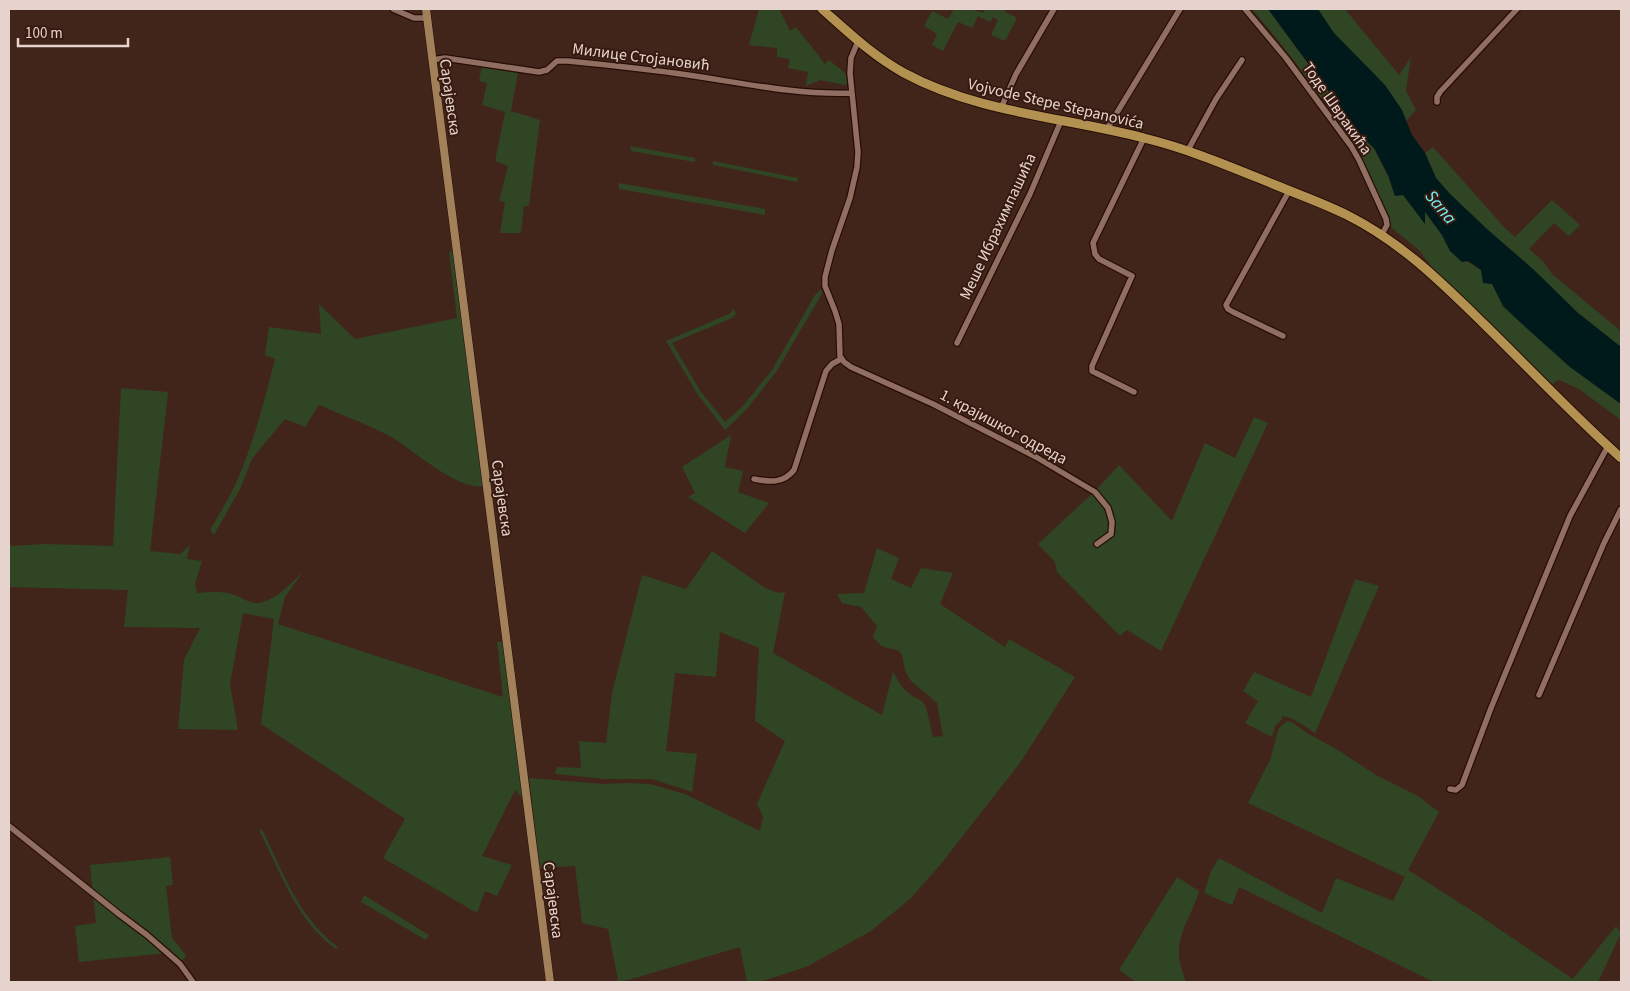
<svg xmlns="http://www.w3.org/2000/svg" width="1630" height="991" viewBox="0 0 1630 991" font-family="'Source Sans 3',sans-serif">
<rect width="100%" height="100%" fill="#42251a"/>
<path fill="#2f4524" d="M 759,9 L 779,9 L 790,31 L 796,27 L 825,64 L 829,60 L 850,77 L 849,82 L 845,85 L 820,80 L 806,86 L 808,72 L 788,68 L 790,59 L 777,57 L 777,48 L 749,45 Z
M 954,9 L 972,9 L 983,13 L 985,9 L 1005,9 L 1004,11 L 1017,18 L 1005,41 L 991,35 L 998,20 L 993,17 L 990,22 L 978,16 L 972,28 L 958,22 L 943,51 L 932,45 L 937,34 L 924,26 L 932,11 L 948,19 Z
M 1252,9 L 1268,9 L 1363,138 L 1374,148 L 1389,178 L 1395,196 L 1403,194 L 1425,223 L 1425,211 L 1442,235 L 1450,251 L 1481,270 L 1492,283 L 1503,306 L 1570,367 L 1621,404 L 1621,420 L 1579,389 L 1559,380 L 1556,381 L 1551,386 L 1431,266 L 1419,250 L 1393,229 L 1390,225 L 1390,221 L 1385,217 C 1373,192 1362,166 1348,141 C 1321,94 1287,50 1252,9 Z
M 1318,9 L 1345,9 L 1399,75 L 1411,57 L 1406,91 L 1416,110 L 1406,121 C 1390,83 1362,64 1335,35 C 1328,27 1324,17 1318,9 Z
M 482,66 L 518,73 L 511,111 L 540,120 L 529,206 L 524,206 L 521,233 L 500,233 L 505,202 L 499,201 L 508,166 L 495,161 L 505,112 L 482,105 L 487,83 L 479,81 Z
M 630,146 L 695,158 L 695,162 L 631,151 Z
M 1433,147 L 1504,227 L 1515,237 L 1552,200 L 1580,225 L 1569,236 L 1554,223 L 1529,249 L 1543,261 L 1552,274 L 1621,331 L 1621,347 L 1578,313 L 1534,270 L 1488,230 L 1450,194 L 1436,178 L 1425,153 Z
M 713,161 L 798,178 L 797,182 L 713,165 Z
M 619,183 L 765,209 L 765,215 L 619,189 Z
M 454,250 L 483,486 C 459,491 414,451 393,438 C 372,426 342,415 319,405 L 305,427 L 285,419 L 252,459 L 240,489 L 214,535 L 210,530 C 219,514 229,499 236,483 C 254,443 264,401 275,359 L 265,355 L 269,327 L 321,334 L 319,304 L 355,339 L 457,318 L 449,252 Z
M 820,290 L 823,292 L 776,372 L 747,409 L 725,430 L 698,395 L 666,341 L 729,314 L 734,309 L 736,314 L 732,318 L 672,343 L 701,392 L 725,422 L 742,407 L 772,370 L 815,295 Z
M 121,388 L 168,392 L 150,551 L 180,554 L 190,545 L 187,559 L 202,561 L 195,584 L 197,593 C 208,592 221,591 232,594 C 240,596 249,604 258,603 C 276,601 291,583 303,572 L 285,597 L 278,624 L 503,697 L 497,642 L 503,642 L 524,800 L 515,790 L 482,856 L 512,865 L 497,896 L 485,891 L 477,913 L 383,858 L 405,819 L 261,724 L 274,619 L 243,613 L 230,684 L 238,730 L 178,729 L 184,660 L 200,628 L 124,627 L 128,590 L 9,587 L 9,535 L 11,546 L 45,544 L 113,546 Z
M 1254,417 L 1268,423 L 1161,651 L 1127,630 L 1120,636 L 1057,572 L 1055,562 L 1038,544 L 1095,491 L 1119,465 L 1172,521 L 1205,443 L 1235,458 Z
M 731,435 L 725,467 L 743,471 L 738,492 L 769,503 L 745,533 L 688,497 L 695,493 L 682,467 Z
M 877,548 L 899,558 L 891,579 L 911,588 L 921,568 L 953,573 L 940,604 L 1005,647 L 1009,639 L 1075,677 L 1020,763 L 940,865 L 910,899 L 871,931 L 806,967 L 760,982 L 747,982 L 740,947 L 628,980 L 614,982 L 618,980 L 608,929 L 582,923 L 575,866 L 540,868 L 529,778 L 603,784 L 627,783 L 650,784 L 685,794 L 760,831 L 763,817 L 757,804 L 785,741 L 755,721 L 759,648 L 720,632 L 716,677 L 675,673 L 666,751 L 697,754 L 692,792 L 652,779 L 605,779 L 555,774 L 557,767 L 581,768 L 579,741 L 606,743 L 612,693 L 642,575 L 686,589 L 712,551 L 765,588 L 779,593 L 785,592 L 773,653 L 882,715 L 893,672 L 902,687 L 912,696 L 922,701 L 926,707 L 933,737 L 943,736 L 937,703 L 910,680 L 905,670 L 902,655 L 899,651 L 881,646 L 873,637 L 877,626 L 861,607 L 842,603 L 837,594 L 864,593 Z
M 1355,579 L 1379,586 L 1315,733 C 1304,726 1295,718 1282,716 L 1282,719 L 1275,726 L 1272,737 L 1245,723 L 1258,701 L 1243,691 L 1254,672 L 1311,697 Z
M 1287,721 L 1292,722 L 1307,733 L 1338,750 L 1376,775 L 1418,796 L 1439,812 L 1408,870 L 1477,914 L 1573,979 L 1616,926 L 1621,933 L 1598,982 L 1434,982 L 1239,887 L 1232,905 L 1204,893 L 1211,871 L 1219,858 L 1322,913 L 1336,878 L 1393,901 L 1405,877 L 1248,803 L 1270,760 L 1279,728 Z
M 262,829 C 282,870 299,919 338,947 L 336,949 C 297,922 280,871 259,830 Z
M 170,857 L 173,885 L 166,886 L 172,938 L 186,955 L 179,966 L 166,953 L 79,962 L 75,926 L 96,923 L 90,865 Z
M 1177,877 L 1199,891 C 1194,911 1179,930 1179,951 C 1178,961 1183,973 1186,982 L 1136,982 L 1119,970 Z
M 364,895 L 429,935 L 426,940 L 361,902 Z"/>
<path fill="#00191b" d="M 1268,9 L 1318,9 L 1334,33 L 1385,85 L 1402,110 L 1412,135 L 1425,153 L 1436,178 L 1450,194 L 1488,230 L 1534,270 L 1578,313 L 1621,347 L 1621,404 L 1570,367 L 1521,323 L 1503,306 L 1492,284 L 1483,283 L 1481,270 L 1468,261 L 1462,262 L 1450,251 L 1442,235 L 1425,212 L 1425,224 L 1403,195 L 1395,196 L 1388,175 L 1374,148 L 1363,138 Z"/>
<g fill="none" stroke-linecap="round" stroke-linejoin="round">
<defs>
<path id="street" d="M 393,9 L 414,18 L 427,18
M 1245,9 L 1286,58 L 1351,146 L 1359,160 L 1386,219 L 1387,225 L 1382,234
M 858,41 L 851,58 L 850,73 L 858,152 L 857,167 L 850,198 L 832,250 L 825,277 L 825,286 L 835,311 L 839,324 L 840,356 L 844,362 L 851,367 L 933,404 L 1036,457 L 1095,492 L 1108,508 L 1112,522 L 1111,534 L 1097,544
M 432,60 L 445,58 L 539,72 L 547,70 L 557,61 L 568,61 C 608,65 648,69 688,75 C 742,83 797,95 851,93
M 1437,102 L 1437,97 L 1440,92 L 1517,9
M 1001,108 L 1016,74 L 1054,9
M 1107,129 L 1180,9
M 1188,150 L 1216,99 L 1242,60
M 1283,336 L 1233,312 L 1228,309 L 1226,305 L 1289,191
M 957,343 L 1030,194 L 1061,121
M 1134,392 L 1092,371 L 1092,366 L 1132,276 L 1099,259 L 1095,254 L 1093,243 L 1144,138
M 754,479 C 769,482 783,484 794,470 L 826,371 L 832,364 L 841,359
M 1539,695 L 1604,543 L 1621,509
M 1450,789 L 1456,790 L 1462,785 L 1491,708 L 1570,516 L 1608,446
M 9,826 L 119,914 L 147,935 L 180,964 L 193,982"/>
<path id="secondary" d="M 426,9 L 550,982"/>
<path id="primary" d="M 822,9 C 848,32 873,56 904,73 C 978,113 1064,117 1144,138 C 1189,149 1231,167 1273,184 C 1297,194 1323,203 1347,215 C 1401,242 1440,281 1483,323 C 1529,368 1573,415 1621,458"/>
</defs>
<use href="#street" stroke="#270d04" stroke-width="8"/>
<use href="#secondary" stroke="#270d04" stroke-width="9"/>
<use href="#primary" stroke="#270d04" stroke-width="11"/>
<use href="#street" stroke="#906e62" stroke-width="5.5"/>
<use href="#secondary" stroke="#a2805a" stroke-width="8"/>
<use href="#primary" stroke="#b39251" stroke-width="9"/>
</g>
<g text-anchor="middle" stroke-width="4" stroke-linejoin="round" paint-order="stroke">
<g font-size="16" fill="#e7d3cd" stroke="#371b11">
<text transform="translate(641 56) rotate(7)" y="6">Милице Стојановић</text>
<text transform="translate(451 97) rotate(82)" y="6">Сарајевска</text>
<text transform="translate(1056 103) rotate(13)" y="6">Vojvode Stepe Stepanovića</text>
<text transform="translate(1338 108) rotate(55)" y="6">Тоде Швракића</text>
<text transform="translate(997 226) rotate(-65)" y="6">Меше Ибрахимпашића</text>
<text transform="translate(1004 426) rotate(28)" y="6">1. крајишког одреда</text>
<text transform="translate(503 498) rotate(82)" y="6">Сарајевска</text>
<text transform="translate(554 900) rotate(83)" y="6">Сарајевска</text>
</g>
<g font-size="18" font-style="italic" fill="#6ff4fc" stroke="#371b11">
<text transform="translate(1441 207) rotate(50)" y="6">Sana</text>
</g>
</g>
<rect width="1630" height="991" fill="none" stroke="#e7d3cd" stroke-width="20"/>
<path d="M18 38v8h110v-8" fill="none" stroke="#e7d3cd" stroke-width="2.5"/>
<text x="25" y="38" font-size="15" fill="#e7d3cd" stroke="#371b11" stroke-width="4" paint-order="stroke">100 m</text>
</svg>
